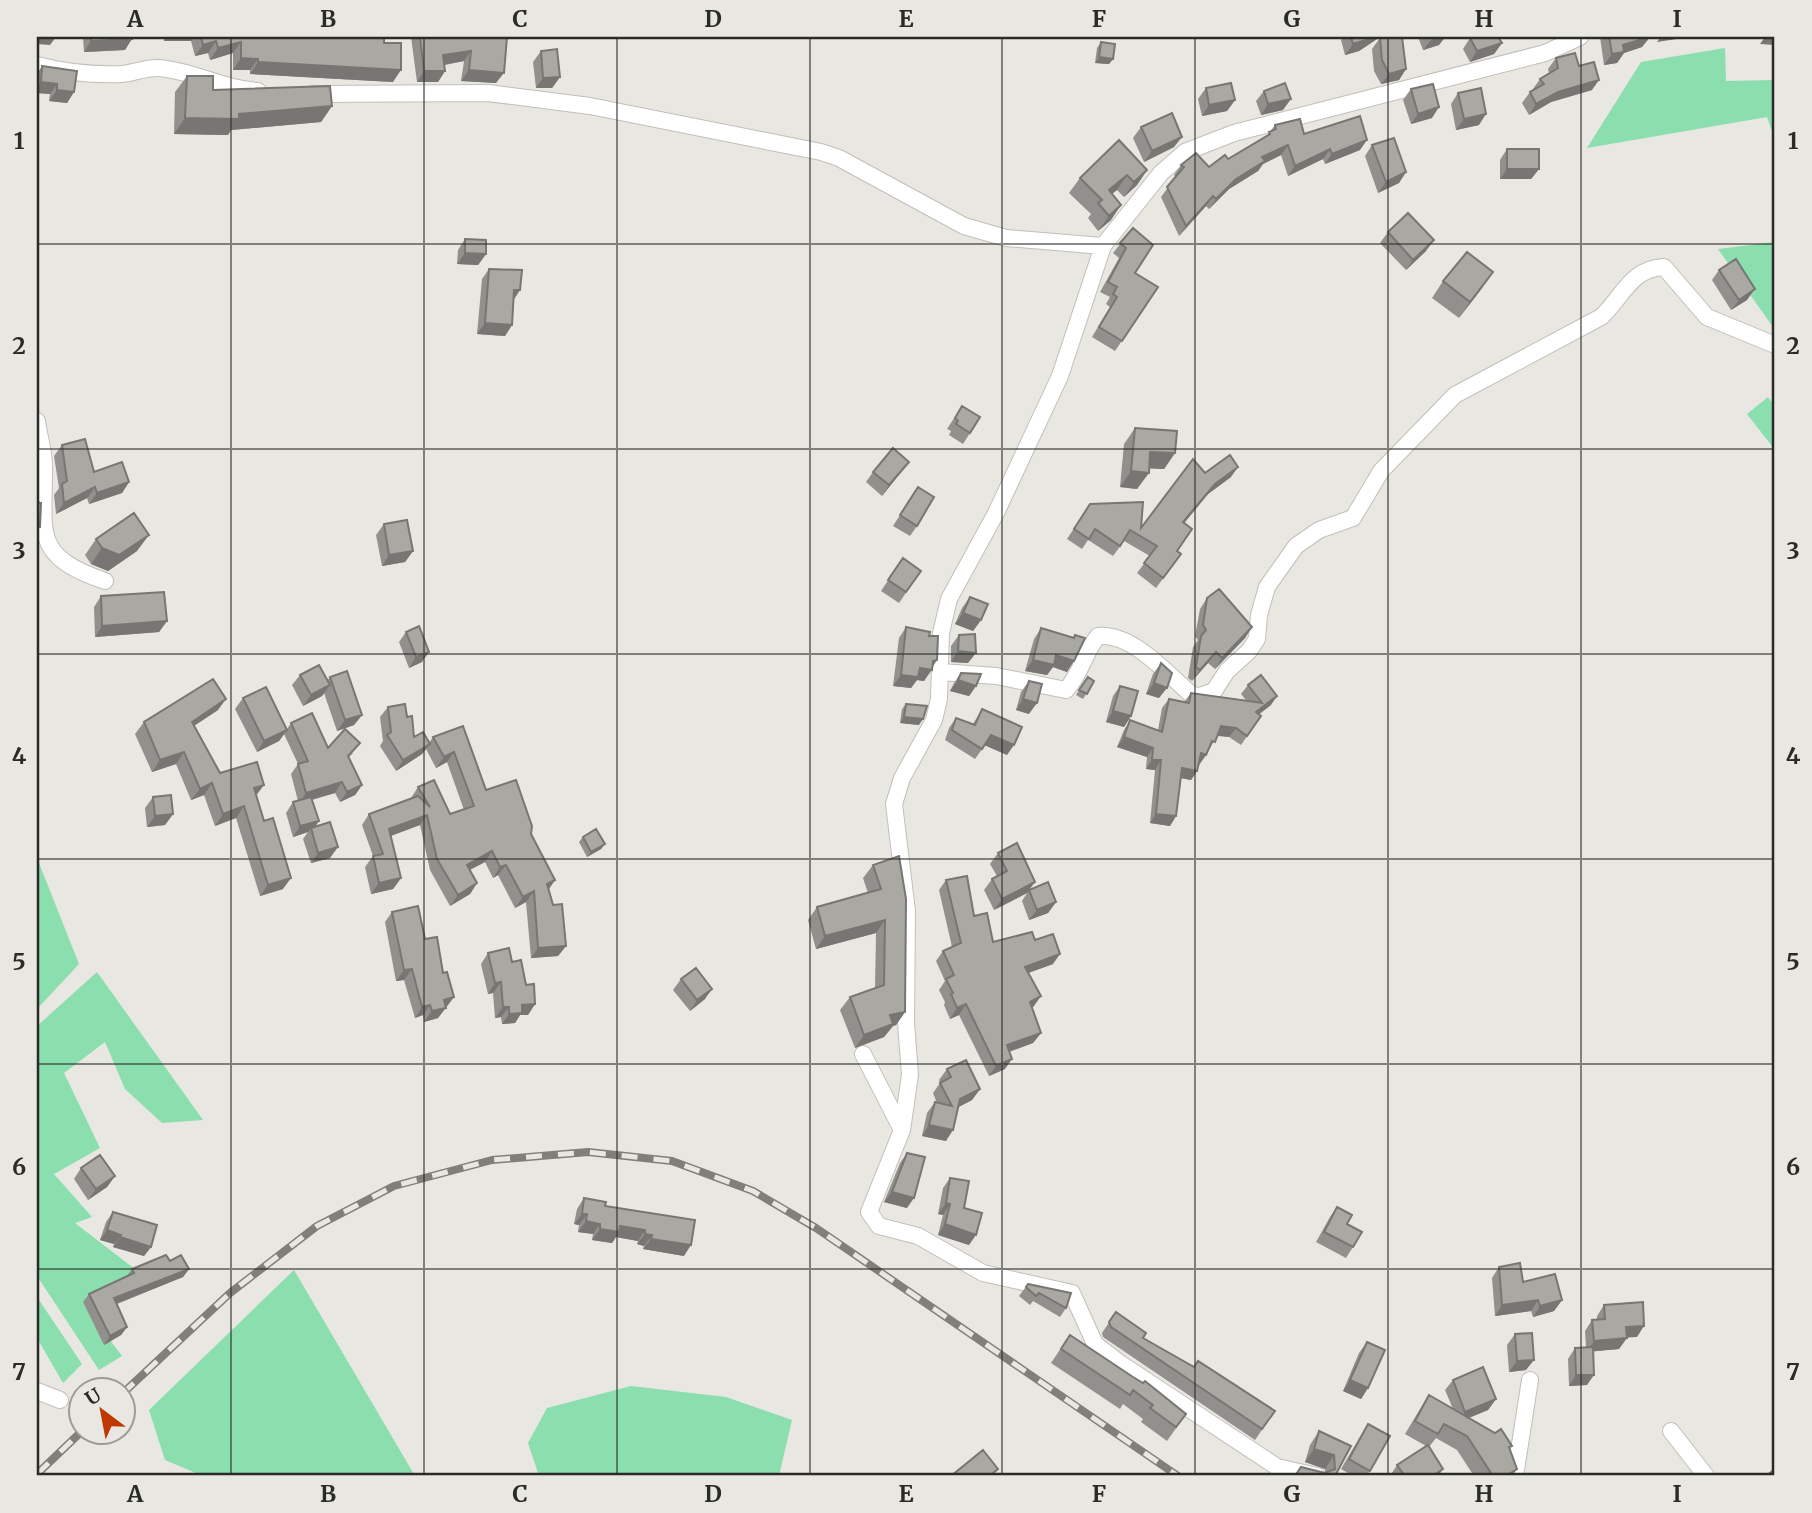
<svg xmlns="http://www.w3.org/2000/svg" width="1812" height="1513" viewBox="0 0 1812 1513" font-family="Merriweather,serif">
<rect width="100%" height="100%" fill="#e9e7e1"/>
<path fill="#8bdead" d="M 1725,48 L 1726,81 L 1775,80 L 1775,140 L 1767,117 L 1587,148 L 1641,62 Z
M 1775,242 L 1775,330 L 1718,249 Z
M 1768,397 L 1775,407 L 1775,450 L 1747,414 Z
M 37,858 L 79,964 L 37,1009 Z
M 97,972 L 203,1120 L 162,1123 L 125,1089 L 105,1042 L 64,1073 L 100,1148 L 54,1174 L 92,1217 L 75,1223 L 140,1273 L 93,1318 L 122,1356 L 99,1370 L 37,1276 L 37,1026 Z
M 294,1270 L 415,1476 L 203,1476 L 165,1460 L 149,1410 Z
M 37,1297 L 82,1364 L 63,1383 L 37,1338 Z
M 631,1386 L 726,1397 L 792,1420 L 779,1476 L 539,1476 L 528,1443 L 547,1408 Z"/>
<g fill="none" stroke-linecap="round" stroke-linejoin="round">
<defs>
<path id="street" d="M 37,65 C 63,72 94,75 122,74 C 134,73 147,67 159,68 C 194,71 223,89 258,91
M 312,94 L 488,93 L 590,106 L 821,152 L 839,158 L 964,226 L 1006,238 L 1103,246
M 37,421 C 39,437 45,454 44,470 C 44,535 33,556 105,581
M 941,672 L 996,676 L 1066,690 C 1081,674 1084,653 1098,636 C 1133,633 1167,674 1192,695 L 1200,696 L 1214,691 L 1227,671 L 1249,651 L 1257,639 L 1259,615 L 1267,587 L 1296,546 L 1319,530 L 1353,518 L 1381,471 L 1455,395 L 1601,317 C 1622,298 1631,268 1664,267 L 1707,317 L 1775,345
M 863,1054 L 902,1130
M 37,1391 L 60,1400
M 1671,1431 L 1706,1476
M 1317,1476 L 1277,1467 L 1121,1364 L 1095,1344 L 1072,1293 L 983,1273 L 918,1236 L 879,1226 L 869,1212 L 902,1130 L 910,1075 L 906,1023 L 907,911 L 894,804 L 902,778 L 934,720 L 939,699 L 941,633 L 949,599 L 996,513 L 1060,376 L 1103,246 L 1161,173 L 1185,152 L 1234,133 L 1545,53 L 1580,37
M 1515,1476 L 1530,1380"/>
</defs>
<use href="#street" stroke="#c1bfb9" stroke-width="18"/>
<use href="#street" stroke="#fff" stroke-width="16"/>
<defs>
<path id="rail" d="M 122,1394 L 230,1293 L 317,1226 L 394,1186 L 492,1160 L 588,1152 L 672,1161 L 753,1191 L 816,1228 L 1178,1476
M 37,1474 L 81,1432"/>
</defs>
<use href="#rail" stroke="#807f7a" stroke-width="8"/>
<use href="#rail" stroke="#e9e7e1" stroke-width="5" stroke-dasharray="16" stroke-linecap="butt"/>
</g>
<path fill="#92908c" d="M 83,37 L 132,37 L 125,50 L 84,52 Z
M 164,37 L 384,37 L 384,43 L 393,82 L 250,74 L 250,70 L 233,70 L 233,53 L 210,60 L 208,53 L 195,56 L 191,41 L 164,41 Z
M 411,37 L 507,37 L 496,83 L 461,81 L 464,61 L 445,65 L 445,71 L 438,82 L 417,82 Z
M 1343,37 L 1380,37 L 1359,51 L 1345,55 L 1341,40 Z
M 1418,37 L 1445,37 L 1439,45 L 1423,50 Z
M 1470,37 L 1498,37 L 1502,43 L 1494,54 L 1470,62 L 1463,49 L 1470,38 Z
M 1600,37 L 1650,37 L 1642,47 L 1624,53 L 1617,63 L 1604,65 Z
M 1380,38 L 1406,69 L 1399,80 L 1381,84 L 1374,71 L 1372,49 Z
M 1101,42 L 1113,59 L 1109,64 L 1095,63 L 1097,48 Z
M 541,51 L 560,77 L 552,88 L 536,88 L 533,62 Z
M 1556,58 L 1579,66 L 1592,90 L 1551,102 L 1529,115 L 1522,103 L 1530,92 L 1533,90 L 1533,89 L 1540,79 L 1549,73 L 1548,69 Z
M 42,66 L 74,92 L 67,103 L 49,101 L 50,94 L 37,93 L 37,74 Z
M 187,76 L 213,90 L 332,106 L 321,122 L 231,130 L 228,135 L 174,134 L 175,92 Z
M 1206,88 L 1235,100 L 1227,111 L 1202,116 L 1198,99 Z
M 1411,89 L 1432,118 L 1411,124 L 1403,100 Z
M 1264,91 L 1283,110 L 1261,115 L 1256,101 Z
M 1458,93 L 1479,125 L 1456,130 L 1451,104 Z
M 1275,125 L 1360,150 L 1325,164 L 1323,159 L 1288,176 L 1281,155 L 1263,164 L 1258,171 L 1229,189 L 1209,209 L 1206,206 L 1179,236 L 1161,197 L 1176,177 L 1174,175 L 1181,165 L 1209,167 L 1228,159 L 1266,137 Z
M 1141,127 L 1174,147 L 1144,162 L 1133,138 Z
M 1372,145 L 1406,172 L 1399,183 L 1378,193 L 1365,156 Z
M 1507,149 L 1539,169 L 1531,179 L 1500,179 L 1500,160 Z
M 1147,170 L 1137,185 L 1124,197 L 1117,190 L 1112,194 L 1111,220 L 1098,231 L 1088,218 L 1091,214 L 1069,193 L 1080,178 Z
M 1133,228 L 1135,273 L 1158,287 L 1115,351 L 1092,337 L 1110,307 L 1106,304 L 1110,297 L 1100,292 L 1119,258 L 1113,253 Z
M 1388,232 L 1426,251 L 1406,270 L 1380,243 Z
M 465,239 L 486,254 L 478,265 L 457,264 L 458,250 Z
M 489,269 L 514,299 L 512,325 L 505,336 L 477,334 L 482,279 Z
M 1719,270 L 1747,300 L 1731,310 L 1712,280 Z
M 1443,281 L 1482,288 L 1459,318 L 1432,298 Z
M 962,406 L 970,433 L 963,444 L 949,435 L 951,431 L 947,429 Z
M 1135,428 L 1175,453 L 1164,469 L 1149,468 L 1137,489 L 1120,487 L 1124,444 Z
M 62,445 L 94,472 L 129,482 L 122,493 L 89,504 L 87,498 L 56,514 L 54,495 L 59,488 L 54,456 Z
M 909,462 L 882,496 L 866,482 L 873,472 Z
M 1205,473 L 1231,477 L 1208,494 L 1184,523 L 1177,551 L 1181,554 L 1156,588 L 1137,573 L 1150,556 L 1124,541 L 1113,556 L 1088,540 L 1082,549 L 1067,539 L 1090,504 L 1141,528 Z
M 918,487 L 917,526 L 910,536 L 893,526 Z
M 384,524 L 413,551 L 405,562 L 382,566 L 376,535 Z
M 96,539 L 137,551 L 108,571 L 91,564 L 85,555 Z
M 903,558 L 921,571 L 899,603 L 881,591 Z
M 101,596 L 167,621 L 159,632 L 95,637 L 94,607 Z
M 970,597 L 981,620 L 973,631 L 955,624 L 962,608 Z
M 1207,598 L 1252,627 L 1245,638 L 1215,669 L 1208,663 L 1192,681 L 1188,678 L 1193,647 L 1198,640 L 1195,636 L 1200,609 Z
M 906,627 L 929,636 L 932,667 L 932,670 L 924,681 L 917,680 L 911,688 L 893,686 L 899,638 Z
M 1041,628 L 1073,638 L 1075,635 L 1067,672 L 1053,667 L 1047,675 L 1025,671 L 1034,639 Z
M 406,632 L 422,662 L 409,668 L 399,642 Z
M 959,635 L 968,663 L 951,662 L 951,646 Z
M 1161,663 L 1159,698 L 1146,694 L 1153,674 Z
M 961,673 L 976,686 L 969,696 L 950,691 L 954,683 Z
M 300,675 L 327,681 L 330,677 L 362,715 L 354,725 L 337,731 L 324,693 L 322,696 L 303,706 L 292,685 Z
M 1088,677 L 1094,681 L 1083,699 L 1076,695 Z
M 1029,681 L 1029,714 L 1016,710 L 1021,692 Z
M 1248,685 L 1271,705 L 1259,714 L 1261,716 L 1241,745 L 1229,737 L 1217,736 L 1206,755 L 1199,765 L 1197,771 L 1191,780 L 1181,778 L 1176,816 L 1170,826 L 1150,823 L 1155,770 L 1146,769 L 1147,757 L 1117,747 L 1124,730 L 1130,720 L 1158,730 L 1162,708 L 1169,699 L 1184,702 L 1191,693 L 1246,700 L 1241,694 Z
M 1120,686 L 1131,716 L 1124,727 L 1106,722 L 1113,696 Z
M 243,698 L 287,729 L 291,723 L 328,748 L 353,753 L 349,757 L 362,785 L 355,795 L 340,802 L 335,793 L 312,800 L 319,821 L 314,827 L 330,858 L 311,863 L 303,839 L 308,832 L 293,837 L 286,813 L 293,802 L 298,801 L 291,774 L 298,764 L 284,734 L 279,741 L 257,752 L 235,709 Z
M 906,704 L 919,725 L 900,723 L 902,709 Z
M 388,707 L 407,717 L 414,737 L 429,743 L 433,737 L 463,726 L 486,790 L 531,834 L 555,880 L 549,889 L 566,946 L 558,956 L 531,958 L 526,902 L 515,908 L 498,875 L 493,878 L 485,862 L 470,870 L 477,883 L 470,894 L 450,906 L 430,870 L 420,825 L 391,836 L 401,878 L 393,889 L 371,894 L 365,867 L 373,856 L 362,825 L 369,814 L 411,799 L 411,798 L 418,787 L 450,814 L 464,810 L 447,762 L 436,768 L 426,749 L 422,754 L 396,771 L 380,746 L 383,741 L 380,717 Z
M 982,709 L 1007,755 L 985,745 L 975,759 L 945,740 L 949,728 L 956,718 L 973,724 Z
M 218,710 L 194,726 L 220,773 L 256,795 L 283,889 L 260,896 L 236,818 L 215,826 L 204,795 L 191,800 L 176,764 L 152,772 L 135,734 L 144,722 Z
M 153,797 L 173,814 L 165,825 L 147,827 L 145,808 Z
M 583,837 L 605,844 L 601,849 L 587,857 L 579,842 Z
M 998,853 L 1030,890 L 1056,902 L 1048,913 L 1029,920 L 1022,901 L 1027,893 L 994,910 L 984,890 L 992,879 L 997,876 L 990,864 Z
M 899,856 L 905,1012 L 896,1025 L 893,1026 L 884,1037 L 855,1048 L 840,1010 L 850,997 L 875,988 L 876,933 L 816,949 L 808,920 L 817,907 L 868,893 L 863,878 L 873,865 Z
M 946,880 L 974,916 L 993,942 L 1035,940 L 1053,964 L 1028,973 L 1034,1006 L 1032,1008 L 1041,1033 L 1033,1043 L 1009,1052 L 1005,1069 L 989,1076 L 959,1015 L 950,1019 L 944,1005 L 945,1002 L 939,990 L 945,981 L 936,961 L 943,951 L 952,947 L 939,890 Z
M 392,912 L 425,939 L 454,997 L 438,1018 L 424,1022 L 423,1015 L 415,1018 L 404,980 L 396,981 L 385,922 Z
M 488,953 L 512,962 L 535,1004 L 528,1015 L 520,1015 L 515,1023 L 502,1024 L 501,1017 L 495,1018 L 493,993 L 488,994 L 481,964 Z
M 681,979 L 705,999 L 690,1011 L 673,990 Z
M 947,1069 L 980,1089 L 972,1100 L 958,1107 L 946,1141 L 922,1136 L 927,1113 L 935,1102 L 937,1103 L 933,1093 L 940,1083 L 939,1080 Z
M 907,1153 L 907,1208 L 884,1202 L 900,1163 Z
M 81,1168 L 115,1176 L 107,1187 L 88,1200 L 74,1179 Z
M 950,1178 L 964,1208 L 969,1245 L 938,1235 L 943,1215 L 938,1214 L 943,1188 Z
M 584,1198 L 605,1206 L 684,1256 L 643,1249 L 644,1246 L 637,1244 L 638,1241 L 616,1237 L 612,1243 L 592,1240 L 593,1234 L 578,1232 L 579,1225 L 574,1224 L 577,1209 Z
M 1337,1207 L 1347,1224 L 1353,1247 L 1346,1258 L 1316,1242 L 1330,1217 Z
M 113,1212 L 151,1247 L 144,1256 L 113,1247 L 114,1244 L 100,1240 L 106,1222 Z
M 170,1261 L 189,1269 L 183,1277 L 117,1304 L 127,1327 L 121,1335 L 104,1345 L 83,1302 L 89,1294 L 126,1277 L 132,1269 Z
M 1499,1267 L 1523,1282 L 1562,1300 L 1554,1311 L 1533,1317 L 1531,1311 L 1495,1316 L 1492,1278 Z
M 1028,1284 L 1066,1308 L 1060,1317 L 1033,1301 L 1030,1305 L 1019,1296 Z
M 1604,1305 L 1637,1337 L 1627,1337 L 1619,1349 L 1593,1351 L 1587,1385 L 1569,1386 L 1568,1359 L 1575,1348 L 1586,1347 L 1585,1331 L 1592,1320 L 1597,1319 L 1597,1316 Z
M 1116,1312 L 1143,1338 L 1275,1411 L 1255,1440 L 1103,1337 L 1102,1333 Z
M 1515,1334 L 1526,1370 L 1509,1372 L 1507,1345 Z
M 1070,1335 L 1186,1414 L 1167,1441 L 1141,1422 L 1143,1419 L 1123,1404 L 1120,1409 L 1051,1363 Z
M 1367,1342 L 1368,1388 L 1361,1399 L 1343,1391 L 1359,1353 Z
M 1453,1380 L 1496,1399 L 1488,1410 L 1469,1418 L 1510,1449 L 1517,1469 L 1512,1476 L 1474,1476 L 1457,1450 L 1436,1438 L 1429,1447 L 1438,1476 L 1390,1476 L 1397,1465 L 1426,1446 L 1405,1434 L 1420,1409 L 1429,1395 L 1453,1409 L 1445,1390 Z
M 1368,1424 L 1370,1471 L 1366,1476 L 1353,1476 L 1341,1469 L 1361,1435 Z
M 1319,1431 L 1351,1446 L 1335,1476 L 1325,1473 L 1325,1469 L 1305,1462 L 1310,1445 Z"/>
<path fill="#777672" d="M 37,37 L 56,37 L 50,45 L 37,44 Z
M 167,37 L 194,37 L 191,41 L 164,41 Z
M 1371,37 L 1380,37 L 1359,51 L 1345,55 L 1353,44 Z
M 1439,37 L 1445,37 L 1439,45 L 1423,50 L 1431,40 Z
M 1650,37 L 1642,47 L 1624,53 L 1617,63 L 1604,65 L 1612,54 L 1623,45 Z
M 1661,37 L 1690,37 L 1657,42 Z
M 1765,37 L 1775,37 L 1775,45 L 1760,44 Z
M 132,39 L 125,50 L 84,52 L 91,41 Z
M 216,41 L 208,53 L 195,56 L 203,45 Z
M 241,42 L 233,53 L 210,60 L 218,48 Z
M 1502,43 L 1494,54 L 1470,62 L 1477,51 Z
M 471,51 L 464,61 L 436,66 L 443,55 Z
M 1099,57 L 1113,59 L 1109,64 L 1095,63 Z
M 241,58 L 258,59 L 250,70 L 233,70 Z
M 258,62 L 401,70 L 393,82 L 250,74 Z
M 1406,69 L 1399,80 L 1381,84 L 1389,74 Z
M 469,70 L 504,73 L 496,83 L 461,81 Z
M 424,71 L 445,71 L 438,82 L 417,82 Z
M 560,77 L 552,88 L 536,88 L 543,78 Z
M 1599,80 L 1592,90 L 1551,102 L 1529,115 L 1536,104 L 1558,92 Z
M 41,82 L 57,84 L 50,94 L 37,93 L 37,87 Z
M 57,90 L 74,92 L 67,103 L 49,101 Z
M 1291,99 L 1283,110 L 1261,115 L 1268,104 Z
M 1235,100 L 1227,111 L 1202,116 L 1209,105 Z
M 332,106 L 321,122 L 231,130 L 228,135 L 174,134 L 185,118 Z
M 1439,107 L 1432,118 L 1411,124 L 1418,114 Z
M 1486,114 L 1479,125 L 1456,130 L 1464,119 Z
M 1182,137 L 1174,147 L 1144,162 L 1152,151 Z
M 1367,140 L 1360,150 L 1325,164 L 1332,154 Z
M 1288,145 L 1281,155 L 1263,164 L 1258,171 L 1229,189 L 1209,209 L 1216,199 L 1236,179 L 1262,157 Z
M 1330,149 L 1323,159 L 1288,176 L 1295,166 Z
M 1507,169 L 1539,169 L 1531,179 L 1500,179 Z
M 1147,170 L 1137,185 L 1124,197 L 1134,182 Z
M 1406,172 L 1399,183 L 1378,193 L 1386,182 Z
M 1127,175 L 1117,190 L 1100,203 L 1109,190 Z
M 1213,196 L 1206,206 L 1179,236 L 1186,226 Z
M 1121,205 L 1111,220 L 1098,231 L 1109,216 Z
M 1434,240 L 1426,251 L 1406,270 L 1413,260 Z
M 465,253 L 486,254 L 478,265 L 457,264 Z
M 1493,272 L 1482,288 L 1459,318 L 1470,302 Z
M 1755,289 L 1747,300 L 1731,310 L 1739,300 Z
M 514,290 L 520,290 L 513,301 Z
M 485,323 L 512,325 L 505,336 L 477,334 Z
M 1150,452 L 1175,453 L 1164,469 L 1139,468 Z
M 909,462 L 901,472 L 882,496 L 889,485 Z
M 1238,467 L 1231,477 L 1208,494 L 1176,533 L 1183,522 L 1215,484 Z
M 1131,471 L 1149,473 L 1137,489 L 1120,487 Z
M 129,482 L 122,493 L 89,504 L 97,493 Z
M 95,487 L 87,498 L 56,514 L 64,503 Z
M 149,535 L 137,551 L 108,571 L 91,564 L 102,548 Z
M 413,551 L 405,562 L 382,566 L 389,555 Z
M 963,613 L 981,620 L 973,631 L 955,624 Z
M 167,621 L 159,632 L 95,637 L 102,626 Z
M 1252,627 L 1245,638 L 1215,669 L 1222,658 Z
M 958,651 L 976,653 L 968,663 L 951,662 Z
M 429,652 L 422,662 L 409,668 L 416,657 Z
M 1216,652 L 1208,663 L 1192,681 L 1200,670 Z
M 1056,655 L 1074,661 L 1067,672 L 1053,667 L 1047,675 L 1025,671 L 1033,660 Z
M 937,660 L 924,681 L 917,680 L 911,688 L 893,686 L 901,675 L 920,668 L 933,661 Z
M 958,680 L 976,686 L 969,696 L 950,691 Z
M 1154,683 L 1167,688 L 1159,698 L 1146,694 Z
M 330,685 L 322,696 L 303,706 L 311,695 Z
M 1277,696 L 1271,705 L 1249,722 L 1256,712 Z
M 226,699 L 218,710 L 183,733 L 192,722 Z
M 1023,699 L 1037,703 L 1029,714 L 1016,710 Z
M 1113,711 L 1131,716 L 1124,727 L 1106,722 Z
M 362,715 L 354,725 L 337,731 L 345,720 Z
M 904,717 L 923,719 L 919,725 L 900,723 Z
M 1221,726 L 1236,728 L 1229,737 L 1214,735 Z
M 287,730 L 279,741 L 257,752 L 264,741 Z
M 991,735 L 1014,745 L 1007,755 L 984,745 Z
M 1124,737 L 1153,748 L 1147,757 L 1117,747 Z
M 430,744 L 422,754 L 396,771 L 403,760 Z
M 184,752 L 176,764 L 152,772 L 160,760 Z
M 454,752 L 447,762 L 436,768 L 444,757 Z
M 1201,753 L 1206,755 L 1199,765 L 1194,763 Z
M 1152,760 L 1161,760 L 1155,770 L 1146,769 Z
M 1182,768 L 1197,771 L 1191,780 L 1175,777 Z
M 342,782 L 335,793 L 299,803 L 306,793 Z
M 212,783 L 204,795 L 191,800 L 200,789 Z
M 264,785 L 255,797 L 254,788 Z
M 362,785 L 355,795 L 340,802 L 347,792 Z
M 244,806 L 236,818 L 215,826 L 223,814 Z
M 173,814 L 165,825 L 147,827 L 155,816 Z
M 1156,814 L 1176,816 L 1170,826 L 1150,823 Z
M 427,815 L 420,825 L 382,839 L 389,829 Z
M 319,821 L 312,831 L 311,828 L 308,832 L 293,837 L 300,826 Z
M 605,844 L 601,849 L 587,857 L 591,852 Z
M 338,847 L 330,858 L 311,863 L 318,853 Z
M 492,851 L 485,862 L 459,875 L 467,865 Z
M 506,865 L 498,875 L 493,878 L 500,867 Z
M 291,878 L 283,889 L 260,896 L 268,885 Z
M 401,878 L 393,889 L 371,894 L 379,883 Z
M 555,880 L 548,890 L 547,884 Z
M 1035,882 L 1027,893 L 994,910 L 1002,899 Z
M 477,883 L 470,894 L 450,906 L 458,895 Z
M 534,891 L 526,902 L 515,908 L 523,897 Z
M 1056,902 L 1048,913 L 1029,920 L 1037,910 Z
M 885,920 L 876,933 L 816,949 L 825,936 Z
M 566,946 L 558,956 L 531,958 L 538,948 Z
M 1060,954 L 1053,964 L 1017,977 L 1025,967 Z
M 412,969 L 404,980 L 396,981 L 404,970 Z
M 501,982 L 493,993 L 488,994 L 495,983 Z
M 712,989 L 705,999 L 690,1011 L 697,1000 Z
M 1041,996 L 1034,1006 L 1023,1013 L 1030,1002 Z
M 454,997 L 438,1018 L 424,1022 L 432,1011 L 444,1000 Z
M 535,1004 L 528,1015 L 520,1015 L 515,1023 L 502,1024 L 509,1014 L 522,1005 Z
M 966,1004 L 959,1015 L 950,1019 L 957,1008 Z
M 430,1005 L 423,1015 L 415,1018 L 422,1007 Z
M 503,1007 L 509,1007 L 501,1017 L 495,1018 Z
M 905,1012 L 896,1025 L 893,1026 L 884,1037 L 855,1048 L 864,1035 L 890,1015 Z
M 1041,1033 L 1033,1043 L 999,1055 L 1007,1045 Z
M 1012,1059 L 1005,1069 L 989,1076 L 996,1066 Z
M 980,1089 L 972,1100 L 953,1110 L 960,1099 Z
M 929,1125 L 953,1130 L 946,1141 L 922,1136 Z
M 115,1176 L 107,1187 L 88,1200 L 96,1189 Z
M 892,1192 L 914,1198 L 907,1208 L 884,1202 Z
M 946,1203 L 950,1204 L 943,1215 L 938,1214 Z
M 582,1214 L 587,1214 L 579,1225 L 574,1224 Z
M 586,1221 L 600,1224 L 593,1234 L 578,1232 Z
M 945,1224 L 976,1235 L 969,1245 L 938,1235 Z
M 620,1226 L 645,1230 L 638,1241 L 616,1237 L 612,1243 L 592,1240 L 600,1229 Z
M 107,1230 L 121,1235 L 114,1244 L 100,1240 Z
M 645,1234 L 652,1235 L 644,1246 L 637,1244 Z
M 120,1237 L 151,1247 L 144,1256 L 113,1247 Z
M 651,1239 L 691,1245 L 684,1256 L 643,1249 Z
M 189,1269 L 183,1277 L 108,1307 L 114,1298 Z
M 1538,1300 L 1531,1311 L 1495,1316 L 1502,1305 Z
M 1562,1300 L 1554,1311 L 1533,1317 L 1540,1306 Z
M 1644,1326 L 1637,1337 L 1618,1338 L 1626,1327 Z
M 127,1327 L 121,1335 L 104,1345 L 110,1336 Z
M 1627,1338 L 1619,1349 L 1587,1352 L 1594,1341 Z
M 1534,1360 L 1526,1370 L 1509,1372 L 1517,1361 Z
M 1576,1375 L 1594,1375 L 1587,1385 L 1569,1386 Z
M 1350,1380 L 1368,1388 L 1361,1399 L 1343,1391 Z
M 1496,1399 L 1488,1410 L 1458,1422 L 1465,1412 Z
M 1314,1449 L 1334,1455 L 1325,1469 L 1305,1462 Z
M 1443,1469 L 1438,1476 L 1432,1476 Z"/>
<path fill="#aaa8a3" stroke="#777672" stroke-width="2" d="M 91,37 L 132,37 L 132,39 L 91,41 Z
M 201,37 L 384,37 L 384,43 L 401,43 L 401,70 L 258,62 L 258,59 L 241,58 L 241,42 L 218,48 L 216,41 L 203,45 Z
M 420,37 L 507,37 L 504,73 L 469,70 L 471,51 L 443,55 L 445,71 L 424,71 Z
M 1351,37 L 1371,37 L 1366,40 L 1353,44 Z
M 1385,37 L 1402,37 L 1406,69 L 1389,74 L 1382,60 L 1380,38 Z
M 1473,37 L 1498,37 L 1502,43 L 1477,51 L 1470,38 Z
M 1609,37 L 1649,37 L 1623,45 L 1624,52 L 1612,54 Z
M 1101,42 L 1115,44 L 1113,59 L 1099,57 Z
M 557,49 L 560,77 L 543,78 L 541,51 Z
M 1575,53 L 1579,66 L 1594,62 L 1599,80 L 1558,92 L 1536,104 L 1530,92 L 1544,84 L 1540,79 L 1558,68 L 1556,58 Z
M 42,66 L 77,71 L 74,92 L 57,90 L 57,84 L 41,82 Z
M 187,76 L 213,76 L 213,90 L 330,86 L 332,106 L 239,114 L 239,119 L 185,118 Z
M 1231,83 L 1235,100 L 1209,105 L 1206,88 Z
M 1285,83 L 1291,99 L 1268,104 L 1264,91 Z
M 1433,84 L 1439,107 L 1418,114 L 1411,89 Z
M 1481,88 L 1486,114 L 1464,119 L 1458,93 Z
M 1172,113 L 1182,137 L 1152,151 L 1141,127 Z
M 1360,116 L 1367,140 L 1332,154 L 1330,149 L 1295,166 L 1288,145 L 1262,157 L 1265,161 L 1236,179 L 1216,199 L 1213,196 L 1186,226 L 1167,187 L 1184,167 L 1181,165 L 1196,153 L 1209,167 L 1225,155 L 1228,159 L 1270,134 L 1269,132 L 1276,129 L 1275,125 L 1300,119 L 1304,134 Z
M 1394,138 L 1406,172 L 1386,182 L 1372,145 Z
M 1119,140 L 1147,170 L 1134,182 L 1127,175 L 1109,190 L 1121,205 L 1109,216 L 1098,203 L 1102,200 L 1080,178 Z
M 1507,149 L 1539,149 L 1539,169 L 1507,169 Z
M 1408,213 L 1434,240 L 1413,260 L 1388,232 Z
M 1133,228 L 1153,245 L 1135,273 L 1158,287 L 1122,341 L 1099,327 L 1117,297 L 1113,294 L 1117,287 L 1108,282 L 1126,248 L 1120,243 Z
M 465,239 L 486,240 L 486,254 L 465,253 Z
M 1467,252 L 1493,272 L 1470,302 L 1443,281 Z
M 1736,259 L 1755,289 L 1739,300 L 1719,270 Z
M 489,269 L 522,270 L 520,290 L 514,290 L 512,325 L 485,323 Z
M 962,406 L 980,417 L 970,433 L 956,424 L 958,421 L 955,418 Z
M 1135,428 L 1177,431 L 1175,453 L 1150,452 L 1149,473 L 1131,471 Z
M 85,439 L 94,472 L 122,462 L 129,482 L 97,493 L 95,487 L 64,503 L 62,484 L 67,481 L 62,445 Z
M 893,448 L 909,462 L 889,485 L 873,472 Z
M 1230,455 L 1238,467 L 1215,484 L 1183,522 L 1192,529 L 1177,551 L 1181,554 L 1163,578 L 1144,563 L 1157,546 L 1130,530 L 1120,546 L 1095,529 L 1089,539 L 1074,529 L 1090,504 L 1143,502 L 1141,528 L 1193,459 L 1205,473 Z
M 918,487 L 934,497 L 917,526 L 900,515 Z
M 37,502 L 41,503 L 40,527 L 37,526 Z
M 134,513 L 149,535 L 119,555 L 102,548 L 96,539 Z
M 407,520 L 413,551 L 389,555 L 384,524 Z
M 903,558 L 921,571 L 906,592 L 888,580 Z
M 1219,589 L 1252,627 L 1222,658 L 1216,652 L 1200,670 L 1196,667 L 1201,636 L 1206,630 L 1203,625 L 1207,598 Z
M 164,592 L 167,621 L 102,626 L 101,596 Z
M 970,597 L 988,604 L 981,620 L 963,613 Z
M 419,626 L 429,652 L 416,657 L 406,632 Z
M 906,627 L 930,632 L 929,636 L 938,636 L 937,660 L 933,661 L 932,670 L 920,668 L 918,677 L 901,675 Z
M 1041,628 L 1074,638 L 1075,635 L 1085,638 L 1074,661 L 1056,655 L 1054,665 L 1033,660 Z
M 975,634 L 976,653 L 958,651 L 959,635 Z
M 1161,663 L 1172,673 L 1167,688 L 1154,683 Z
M 319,665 L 330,685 L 311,695 L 300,675 Z
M 347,671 L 362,715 L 345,720 L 330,677 Z
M 961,673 L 981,674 L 976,686 L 958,680 Z
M 1261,675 L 1277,696 L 1256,712 L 1261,716 L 1247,736 L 1236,728 L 1221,726 L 1215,742 L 1212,741 L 1206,755 L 1201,753 L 1197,771 L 1182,768 L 1176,816 L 1156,814 L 1161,760 L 1152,760 L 1153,748 L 1124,737 L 1130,720 L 1162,732 L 1169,699 L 1189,703 L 1191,693 L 1262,703 L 1248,685 Z
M 1088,677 L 1094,681 L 1087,694 L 1079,690 Z
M 213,679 L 226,699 L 192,722 L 220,773 L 257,762 L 264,785 L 254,788 L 264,821 L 273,818 L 291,878 L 268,885 L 244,806 L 223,814 L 212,783 L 200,789 L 184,752 L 160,760 L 144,722 Z
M 1029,681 L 1042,684 L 1037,703 L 1023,699 Z
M 1120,686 L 1138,691 L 1131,716 L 1113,711 Z
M 266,687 L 287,730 L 264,741 L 243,698 Z
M 405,704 L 407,717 L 412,716 L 414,737 L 423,732 L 430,744 L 403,760 L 387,735 L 391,732 L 388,707 Z
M 906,704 L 927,706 L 923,719 L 904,717 Z
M 982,709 L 1022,727 L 1014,745 L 991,735 L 982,749 L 952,730 L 956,718 L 975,725 Z
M 312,713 L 328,748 L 345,729 L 360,743 L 348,756 L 362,785 L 347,792 L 342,782 L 306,793 L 298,764 L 308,761 L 291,723 Z
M 463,726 L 486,790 L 516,780 L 532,826 L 531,834 L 555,880 L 547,884 L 553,905 L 562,904 L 566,946 L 538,948 L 534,891 L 523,897 L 506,865 L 500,867 L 492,851 L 467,865 L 477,883 L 458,895 L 437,859 L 427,815 L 389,829 L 401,878 L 379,883 L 373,856 L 383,854 L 369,814 L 418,796 L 430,807 L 418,787 L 434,780 L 450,814 L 474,806 L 454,752 L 444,757 L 433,737 Z
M 171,795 L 173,814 L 155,816 L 153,797 Z
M 311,797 L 319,821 L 300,826 L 293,802 Z
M 330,822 L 338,847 L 318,853 L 311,828 Z
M 596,829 L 605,844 L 591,852 L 583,837 Z
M 1017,843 L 1035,882 L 1002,899 L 992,879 L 1007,871 L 998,853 Z
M 899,856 L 906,899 L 905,1012 L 890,1015 L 893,1024 L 864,1035 L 850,997 L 884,985 L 885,920 L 825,936 L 817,907 L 881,889 L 873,865 Z
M 967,876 L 974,916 L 987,913 L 993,942 L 1032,932 L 1035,940 L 1053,934 L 1060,954 L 1025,967 L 1041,996 L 1030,1002 L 1041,1033 L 1007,1045 L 1012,1059 L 996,1066 L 966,1004 L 957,1008 L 951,994 L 953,993 L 946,979 L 954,975 L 943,951 L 961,943 L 946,880 Z
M 1048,882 L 1056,902 L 1037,910 L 1029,890 Z
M 418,906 L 425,939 L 437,937 L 443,973 L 447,972 L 454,997 L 444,1000 L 446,1008 L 432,1011 L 430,1005 L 422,1007 L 412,969 L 404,970 L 392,912 Z
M 509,948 L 512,962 L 521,960 L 526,985 L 534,984 L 535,1004 L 522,1005 L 522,1013 L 509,1014 L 509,1007 L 503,1007 L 501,982 L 495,983 L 488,953 Z
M 696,968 L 712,989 L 697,1000 L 681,979 Z
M 966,1060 L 980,1089 L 960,1099 L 953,1130 L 929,1125 L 935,1102 L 952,1106 L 940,1083 L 951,1077 L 947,1069 Z
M 907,1153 L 925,1157 L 914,1198 L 892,1192 Z
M 100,1155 L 115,1176 L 96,1189 L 81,1168 Z
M 950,1178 L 969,1181 L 964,1208 L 982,1213 L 976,1235 L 945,1224 L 950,1204 L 946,1203 Z
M 584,1198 L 606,1202 L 605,1206 L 695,1220 L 691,1245 L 651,1239 L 652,1235 L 645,1234 L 645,1230 L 620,1226 L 619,1232 L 600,1229 L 600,1224 L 586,1221 L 587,1214 L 582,1214 Z
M 1337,1207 L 1352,1215 L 1347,1224 L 1362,1232 L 1353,1247 L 1324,1232 Z
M 113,1212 L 157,1225 L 151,1247 L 120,1237 L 121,1235 L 107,1230 Z
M 166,1255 L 170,1261 L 181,1255 L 189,1269 L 114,1298 L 127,1327 L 110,1336 L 89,1294 L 134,1273 L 132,1269 Z
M 1520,1263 L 1523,1282 L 1555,1274 L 1562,1300 L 1540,1306 L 1538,1300 L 1502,1305 L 1499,1267 Z
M 1028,1284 L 1071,1293 L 1066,1308 L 1039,1293 L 1036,1296 L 1026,1287 Z
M 1643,1302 L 1644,1326 L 1626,1327 L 1627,1338 L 1594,1341 L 1592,1320 L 1605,1319 L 1604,1305 Z
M 1116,1312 L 1146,1333 L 1143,1338 L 1194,1367 L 1198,1361 L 1275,1411 L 1262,1429 L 1111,1327 L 1109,1322 Z
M 1532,1333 L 1534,1360 L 1517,1361 L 1515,1334 Z
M 1070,1335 L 1133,1377 L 1143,1383 L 1145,1381 L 1186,1414 L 1176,1427 L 1150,1408 L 1153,1405 L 1133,1390 L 1130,1395 L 1061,1349 Z
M 1367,1342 L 1385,1350 L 1368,1388 L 1350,1380 Z
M 1593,1347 L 1594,1375 L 1576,1375 L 1575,1348 Z
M 1483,1367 L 1496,1399 L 1465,1412 L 1453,1380 Z
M 1429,1395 L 1495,1433 L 1501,1429 L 1512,1446 L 1509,1447 L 1517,1469 L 1506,1476 L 1493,1476 L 1467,1436 L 1444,1424 L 1438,1434 L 1415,1421 Z
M 1368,1424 L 1390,1436 L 1370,1471 L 1349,1459 Z
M 1319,1431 L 1351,1446 L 1335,1476 L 1295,1476 L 1301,1467 L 1325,1473 L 1335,1469 L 1334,1455 L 1314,1449 Z
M 1428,1445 L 1443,1469 L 1432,1476 L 1405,1476 L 1397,1465 Z
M 983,1450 L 998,1469 L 989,1476 L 951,1476 Z
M 1775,1469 L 1775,1476 L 1766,1476 Z"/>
<path fill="none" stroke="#2a2a27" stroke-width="2" stroke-opacity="0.55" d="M 231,37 L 231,1476M 424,37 L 424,1476M 617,37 L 617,1476M 810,37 L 810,1476M 1002,37 L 1002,1476M 1195,37 L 1195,1476M 1388,37 L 1388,1476M 1581,37 L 1581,1476M 37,244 L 1775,244M 37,449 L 1775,449M 37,654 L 1775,654M 37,859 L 1775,859M 37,1064 L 1775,1064M 37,1269 L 1775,1269"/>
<rect width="1812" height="1513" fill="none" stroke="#e9e7e1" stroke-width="77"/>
<g transform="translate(102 1411) rotate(328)"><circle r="33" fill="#e9e7e1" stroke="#9d9b97" stroke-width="2"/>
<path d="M0-5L12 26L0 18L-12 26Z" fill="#c03801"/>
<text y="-10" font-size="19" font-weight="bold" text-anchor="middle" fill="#2a2a27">U</text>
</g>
<rect x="38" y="38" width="1735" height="1436" fill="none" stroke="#2a2a27" stroke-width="2.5"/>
<g font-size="23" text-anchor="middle" font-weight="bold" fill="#2a2a27">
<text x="135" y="27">A</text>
<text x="328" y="27">B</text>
<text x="520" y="27">C</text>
<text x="713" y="27">D</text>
<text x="906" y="27">E</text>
<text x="1099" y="27">F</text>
<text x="1292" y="27">G</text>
<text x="1484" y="27">H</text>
<text x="1677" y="27">I</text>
<text x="19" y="149">1</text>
<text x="1793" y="149">1</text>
<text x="19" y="354">2</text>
<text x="1793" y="354">2</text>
<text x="19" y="559">3</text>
<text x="1793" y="559">3</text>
<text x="19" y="764">4</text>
<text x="1793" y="764">4</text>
<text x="19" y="970">5</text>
<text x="1793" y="970">5</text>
<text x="19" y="1175">6</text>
<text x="1793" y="1175">6</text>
<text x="19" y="1380">7</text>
<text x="1793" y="1380">7</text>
<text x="135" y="1502">A</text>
<text x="328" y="1502">B</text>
<text x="520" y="1502">C</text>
<text x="713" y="1502">D</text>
<text x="906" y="1502">E</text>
<text x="1099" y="1502">F</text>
<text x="1292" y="1502">G</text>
<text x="1484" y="1502">H</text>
<text x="1677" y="1502">I</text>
</g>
</svg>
